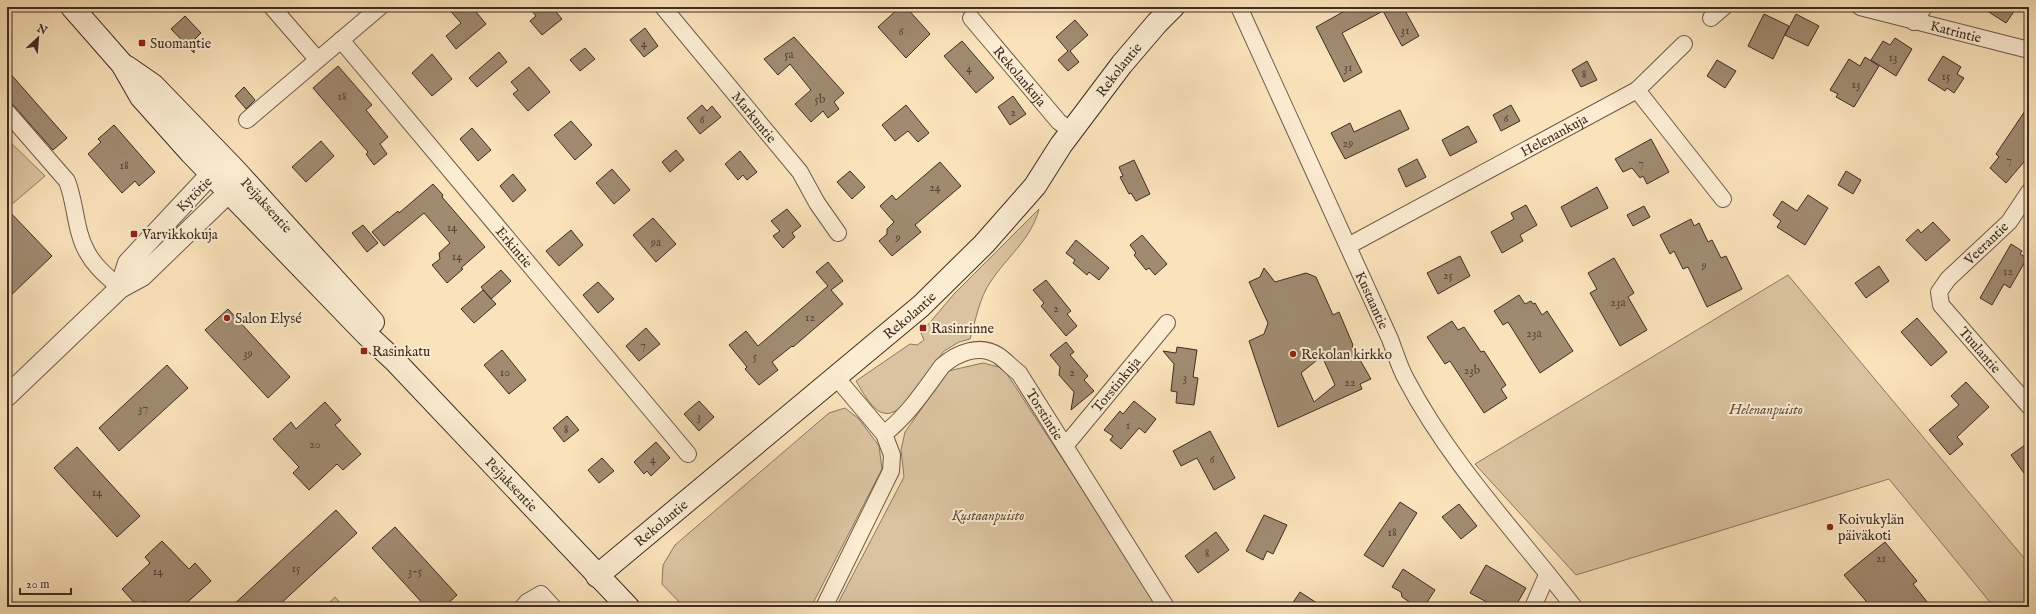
<svg xmlns="http://www.w3.org/2000/svg" width="2036" height="614" viewBox="0 0 2036 614" font-family="'IM FELL English',serif">
<rect width="100%" height="100%" fill="#fae2ba"/>
<filter id="stains"><feTurbulence type="fractalNoise" baseFrequency=".005" numOctaves="4"/><feColorMatrix values="0 0 0 0 .2 0 0 0 0 .09 0 0 0 0 .02 0 0 0 .5 -.17"/></filter>
<radialGradient id="worn" r=".72"><stop offset=".6" stop-color="#630" stop-opacity="0"/><stop offset="1" stop-color="#630" stop-opacity=".3"/></radialGradient>
<path fill="#dac3a0" stroke="#8c7861" d="M 7,139 L 45,176 L 11,205 L 7,201 Z
M 1039,209 C 1032,238 1007,257 991,281 C 979,298 976,320 970,339 L 959,342 L 944,351 L 902,406 C 880,427 867,399 856,381 L 910,344 L 917,345 L 924,340 L 921,333 L 954,294 Z
M 1788,275 L 2029,564 L 2029,607 L 1994,607 L 1889,479 L 1576,575 L 1475,464 Z
M 983,363 L 999,367 L 1007,374 L 1159,607 L 836,607 L 904,477 L 901,450 L 905,432 L 948,371 Z
M 845,408 L 859,419 L 879,446 L 882,469 L 811,607 L 684,607 L 662,584 L 663,565 L 675,545 L 829,413 Z
M 335,597 L 344,607 L 325,607 Z"/>
<path fill="#a08b71" stroke="#3f2d22" fill-rule="evenodd" d="M 447,7 L 472,7 L 486,24 L 456,49 L 446,36 L 461,23 Z
M 529,7 L 552,7 L 562,19 L 542,35 L 530,21 L 536,16 Z
M 900,7 L 906,7 L 930,34 L 906,58 L 878,27 Z
M 1352,7 L 1403,7 L 1419,36 L 1402,46 L 1383,11 L 1342,33 L 1362,72 L 1344,82 L 1316,27 Z
M 1981,7 L 2017,7 L 2006,23 Z
M 1764,14 L 1789,26 L 1773,59 L 1748,46 Z
M 1796,14 L 1819,26 L 1808,46 L 1785,35 Z
M 185,16 L 201,33 L 195,39 L 194,53 L 171,29 Z
M 1075,20 L 1088,35 L 1070,51 L 1079,62 L 1068,71 L 1058,60 L 1068,51 L 1056,37 Z
M 645,28 L 658,46 L 644,57 L 630,40 Z
M 794,37 L 844,93 L 834,102 L 839,109 L 828,118 L 823,111 L 811,122 L 795,104 L 811,90 L 790,64 L 778,75 L 764,59 Z
M 1895,38 L 1912,49 L 1896,76 L 1871,60 L 1883,41 L 1890,45 Z
M 962,41 L 994,78 L 976,93 L 944,56 Z
M 585,48 L 595,59 L 580,71 L 570,60 Z
M 499,52 L 507,62 L 477,87 L 469,78 Z
M 432,54 L 452,79 L 432,96 L 412,73 Z
M 1943,56 L 1961,67 L 1957,74 L 1964,78 L 1954,93 L 1947,88 L 1945,91 L 1928,80 Z
M 1865,57 L 1879,66 L 1854,107 L 1836,97 L 1838,94 L 1830,90 L 1849,59 L 1860,66 Z
M 1717,60 L 1736,71 L 1725,88 L 1707,76 Z
M 1587,61 L 1597,80 L 1581,87 L 1572,70 Z
M 338,66 L 372,105 L 366,110 L 388,137 L 380,144 L 387,154 L 374,165 L 366,154 L 368,152 L 313,88 Z
M 529,67 L 550,92 L 528,111 L 513,94 L 518,90 L 511,82 Z
M 7,70 L 67,138 L 53,150 L 14,106 L 7,102 Z
M 244,87 L 255,100 L 246,109 L 235,96 Z
M 1013,96 L 1026,114 L 1010,125 L 998,107 Z
M 702,105 L 707,111 L 712,106 L 721,117 L 700,134 L 687,118 Z
M 906,105 L 929,133 L 918,142 L 908,131 L 895,141 L 882,125 Z
M 1511,105 L 1520,121 L 1501,131 L 1493,115 Z
M 2029,105 L 2029,156 L 2006,183 L 1990,168 L 1999,157 L 1996,154 Z
M 1400,110 L 1409,129 L 1345,159 L 1331,133 L 1350,123 L 1354,132 Z
M 571,121 L 592,145 L 575,160 L 554,135 Z
M 114,125 L 155,172 L 139,186 L 135,181 L 122,193 L 88,154 L 101,142 L 98,139 Z
M 1468,126 L 1477,142 L 1450,156 L 1442,140 Z
M 472,128 L 491,150 L 478,161 L 460,139 Z
M 1651,139 L 1669,172 L 1647,184 L 1643,176 L 1640,178 L 1632,168 L 1623,172 L 1615,159 Z
M 321,141 L 334,156 L 306,182 L 292,167 Z
M 676,150 L 684,160 L 670,172 L 662,162 Z
M 740,151 L 757,172 L 747,180 L 743,175 L 738,180 L 725,164 Z
M 1417,159 L 1426,177 L 1406,187 L 1398,169 Z
M 1134,160 L 1150,194 L 1136,201 L 1131,193 L 1129,194 L 1120,177 L 1123,176 L 1119,167 Z
M 940,162 L 961,186 L 915,225 L 921,232 L 892,256 L 879,241 L 887,234 L 887,229 L 894,222 L 880,206 L 892,195 L 896,200 Z
M 612,169 L 630,190 L 614,204 L 596,183 Z
M 850,171 L 865,187 L 852,199 L 837,182 Z
M 1846,171 L 1861,180 L 1853,194 L 1838,185 Z
M 513,174 L 526,190 L 513,202 L 500,186 Z
M 433,184 L 443,195 L 442,197 L 485,247 L 461,268 L 463,269 L 447,283 L 432,265 L 440,259 L 439,253 L 450,243 L 424,213 L 384,246 L 372,232 L 398,211 L 399,213 Z
M 1597,187 L 1608,208 L 1571,227 L 1561,207 Z
M 1808,195 L 1828,208 L 1805,245 L 1777,227 L 1781,221 L 1773,215 L 1782,201 L 1797,211 Z
M 1526,205 L 1537,225 L 1520,235 L 1523,241 L 1502,253 L 1491,232 L 1514,219 L 1511,213 Z
M 1644,206 L 1650,217 L 1633,226 L 1627,215 Z
M 7,209 L 52,256 L 7,299 Z
M 787,209 L 801,226 L 792,233 L 795,237 L 783,248 L 773,236 L 780,231 L 771,221 Z
M 653,218 L 676,244 L 656,262 L 633,235 Z
M 1691,219 L 1694,226 L 1699,223 L 1708,242 L 1712,240 L 1721,258 L 1726,256 L 1742,289 L 1707,307 L 1688,267 L 1683,269 L 1674,251 L 1670,254 L 1660,235 Z
M 1933,222 L 1950,240 L 1926,261 L 1906,240 L 1918,229 L 1921,233 Z
M 363,225 L 378,243 L 367,252 L 352,233 Z
M 571,230 L 583,245 L 559,266 L 546,251 Z
M 1142,235 L 1167,264 L 1155,275 L 1149,268 L 1146,270 L 1134,255 L 1136,253 L 1130,245 Z
M 1076,240 L 1109,268 L 1099,280 L 1089,272 L 1087,275 L 1073,263 L 1075,260 L 1066,253 Z
M 2011,244 L 2022,251 L 2020,254 L 2027,258 L 2010,288 L 2004,284 L 1992,305 L 1980,298 Z
M 1460,256 L 1470,276 L 1438,294 L 1427,273 Z
M 1614,258 L 1634,293 L 1628,297 L 1647,330 L 1620,346 L 1590,293 L 1597,289 L 1588,273 Z
M 828,262 L 843,281 L 831,290 L 843,304 L 793,347 L 792,346 L 772,362 L 778,370 L 759,385 L 745,369 L 747,367 L 729,345 L 746,331 L 758,346 L 828,286 L 816,272 Z
M 1879,266 L 1889,281 L 1866,298 L 1855,283 Z
M 1264,268 L 1275,282 L 1306,273 L 1316,277 L 1333,315 L 1339,312 L 1353,345 L 1352,346 L 1371,379 L 1360,384 L 1362,389 L 1278,427 L 1249,341 L 1264,334 L 1268,323 L 1249,282 L 1260,277 ZM 1322,356 L 1335,385 L 1314,402 L 1301,373 Z
M 501,270 L 511,281 L 491,299 L 481,287 Z
M 1046,280 L 1071,311 L 1067,314 L 1077,326 L 1066,336 L 1041,306 L 1044,303 L 1033,290 Z
M 598,282 L 614,299 L 598,313 L 583,295 Z
M 483,290 L 496,304 L 474,323 L 461,309 Z
M 1519,295 L 1525,304 L 1531,301 L 1533,304 L 1535,303 L 1542,315 L 1547,311 L 1573,351 L 1540,373 L 1508,322 L 1503,325 L 1494,311 Z
M 228,309 L 290,377 L 268,398 L 205,330 Z
M 1917,318 L 1947,352 L 1931,366 L 1901,332 Z
M 1452,321 L 1458,330 L 1464,327 L 1481,352 L 1484,351 L 1506,385 L 1501,389 L 1507,398 L 1484,413 L 1450,361 L 1445,364 L 1427,337 Z
M 646,328 L 660,344 L 639,361 L 626,346 Z
M 1066,342 L 1074,352 L 1070,355 L 1088,376 L 1084,380 L 1094,391 L 1071,410 L 1074,392 L 1059,375 L 1060,367 L 1050,355 Z
M 1177,347 L 1197,350 L 1193,377 L 1198,378 L 1194,405 L 1176,403 L 1177,392 L 1171,391 L 1174,364 L 1163,351 L 1176,353 Z
M 502,350 L 526,380 L 509,394 L 484,365 Z
M 167,365 L 188,388 L 119,451 L 99,428 Z
M 1966,382 L 1989,407 L 1957,437 L 1963,444 L 1950,455 L 1929,430 L 1959,405 L 1951,396 Z
M 699,401 L 714,417 L 699,431 L 684,414 Z
M 1134,401 L 1156,419 L 1145,433 L 1139,428 L 1121,449 L 1110,440 L 1113,436 L 1104,430 L 1120,411 L 1123,414 Z
M 325,402 L 341,420 L 335,425 L 361,454 L 343,470 L 337,464 L 309,490 L 293,473 L 299,467 L 273,439 L 291,422 L 296,429 Z
M 567,416 L 579,430 L 564,442 L 553,428 Z
M 1210,431 L 1235,478 L 1214,490 L 1197,458 L 1181,466 L 1173,451 Z
M 656,442 L 670,458 L 651,476 L 647,471 L 644,474 L 634,462 Z
M 2029,442 L 2029,480 L 2011,455 Z
M 77,447 L 140,516 L 117,537 L 54,468 Z
M 602,458 L 614,471 L 599,483 L 588,470 Z
M 1400,502 L 1417,513 L 1383,567 L 1364,555 Z
M 1459,504 L 1477,526 L 1461,539 L 1442,517 Z
M 336,510 L 357,533 L 277,607 L 231,607 Z
M 1264,515 L 1287,525 L 1273,554 L 1267,551 L 1263,560 L 1246,551 Z
M 395,527 L 457,595 L 444,607 L 426,607 L 372,548 Z
M 1216,532 L 1229,550 L 1198,573 L 1185,556 Z
M 162,541 L 189,569 L 195,563 L 211,581 L 182,607 L 150,607 L 144,601 L 138,607 L 122,589 L 150,563 L 145,557 Z
M 1885,542 L 1917,581 L 1913,584 L 1931,607 L 1871,607 L 1844,575 Z
M 1486,565 L 1526,588 L 1515,607 L 1496,607 L 1470,593 Z
M 1403,569 L 1435,590 L 1424,607 L 1417,607 L 1402,597 L 1401,592 L 1392,587 Z
M 1300,592 L 1323,607 L 1290,607 Z"/>
<g fill="none" stroke-linecap="round" stroke-linejoin="round">
<defs>
<g id="minor">
<path d="M 272,7 L 317,59"/>
<path id="s1" d="M 663,7 L 800,172 L 817,203 L 838,233"/>
<path id="s2" d="M 1239,7 L 1390,339 C 1395,352 1399,366 1406,379 C 1450,463 1516,532 1574,607"/>
<path id="s3" d="M 1860,7 L 2029,50"/>
<path id="s4" d="M 971,18 L 1059,122 L 1072,131"/>
<path d="M 1711,18 L 1724,7"/>
<path d="M 1914,22 L 1924,7"/>
<path id="s5" d="M 341,40 L 688,454"/>
<path d="M 1637,90 L 1684,44"/>
<path d="M 7,112 L 67,181 C 76,204 75,231 87,252 C 95,267 108,277 120,288"/>
<path d="M 247,120 L 380,7"/>
<path id="s6" d="M 2029,192 L 2009,222 L 1948,279 L 1939,292 L 1941,305 L 2029,406"/>
<path id="s7" d="M 1348,246 L 1637,90 L 1723,199"/>
<path id="s8" d="M 884,434 C 908,415 924,391 942,366 C 957,353 980,343 999,356 C 1006,361 1012,368 1019,373 L 1166,607"/>
<path id="s9" d="M 1065,446 L 1167,323"/>
<path d="M 523,607 L 527,602 L 541,594 L 553,607"/>
<path d="M 824,607 L 891,471 L 892,455 L 884,434 L 835,376"/>
<path d="M 1533,607 L 1547,575"/>
</g>
<path id="tertiary" d="M 7,396 L 120,288 L 142,276 L 229,192 L 235,170 L 211,174 L 128,263 L 120,288"/>
<g id="secondary">
<path id="s10" d="M 72,7 L 122,64 L 141,97 L 191,153 L 367,335 L 395,361 L 628,607"/>
<path id="s11" d="M 127,67 L 153,85 L 235,170 L 373,322"/>
<path id="s12" d="M 597,576 L 921,306 L 984,244 L 1035,186 L 1061,145 L 1122,64 L 1157,23 L 1173,7"/>
</g>
</defs>
<use href="#minor" stroke="#6e5a48" stroke-width="18"/>
<use href="#tertiary" stroke="#6e5a48" stroke-width="22"/>
<use href="#secondary" stroke="#3f2d22" stroke-width="24"/>
<use href="#minor" stroke="#fcecd2" stroke-width="16"/>
<use href="#tertiary" stroke="#fcecd2" stroke-width="20"/>
<use href="#secondary" stroke="#fcecd2" stroke-width="22"/>
</g>
<g fill="#8f2418" stroke="#fcecd2" stroke-width="1.5">
<rect x="138" y="39" width="8" height="8" rx="2"/>
<rect x="130" y="230" width="8" height="8" rx="2"/>
<circle cx="227" cy="318" r="4"/>
<rect x="919" y="324" width="8" height="8" rx="2"/>
<rect x="360" y="347" width="8" height="8" rx="2"/>
<circle cx="1293" cy="354" r="4"/>
<circle cx="1830" cy="527" r="4"/>
</g>
<g text-anchor="middle" stroke-width="4" stroke-linejoin="round" paint-order="stroke">
<g font-size="12" fill="#574436">
<text x="1405" y="34">31</text>
<text x="901" y="35">6</text>
<text x="644" y="47">4</text>
<text x="789" y="58">5a</text>
<text x="1893" y="61">13</text>
<text x="1348" y="71">31</text>
<text x="969" y="72">4</text>
<text x="1584" y="78">8</text>
<text x="1946" y="80">15</text>
<text x="1856" y="88">13</text>
<text x="342" y="100">18</text>
<text x="820" y="103">5b</text>
<text x="1013" y="116">2</text>
<text x="1506" y="122">6</text>
<text x="702" y="123">6</text>
<text x="1348" y="147">29</text>
<text x="2009" y="164">7</text>
<text x="1641" y="167">7</text>
<text x="124" y="169">18</text>
<text x="935" y="191">24</text>
<text x="452" y="231">14</text>
<text x="898" y="241">9</text>
<text x="656" y="246">9a</text>
<text x="457" y="260">14</text>
<text x="1704" y="269">9</text>
<text x="2008" y="275">12</text>
<text x="1448" y="279">25</text>
<text x="1618" y="306">23a</text>
<text x="1056" y="312">2</text>
<text x="810" y="321">12</text>
<text x="1534" y="337">23a</text>
<text x="643" y="349">7</text>
<text x="248" y="357">39</text>
<text x="755" y="360">5</text>
<text x="1472" y="374">23b</text>
<text x="505" y="376">10</text>
<text x="1072" y="376">2</text>
<text x="1185" y="381">3</text>
<text x="1350" y="386">22</text>
<text x="143" y="412">37</text>
<text x="699" y="420">3</text>
<text x="1128" y="429">1</text>
<text x="566" y="433">8</text>
<text x="315" y="448">20</text>
<text x="653" y="463">4</text>
<text x="1212" y="463">6</text>
<text x="97" y="496">14</text>
<text x="1392" y="536">18</text>
<text x="1207" y="557">8</text>
<text x="1881" y="562">21</text>
<text x="296" y="572">15</text>
<text x="158" y="575">14</text>
<text x="415" y="575">3-5</text>
</g>
<g font-size="14" fill="#3f2d22" stroke="#fcecd2">
<text dy="5" stroke="none"><textPath href="#s3" startOffset="99">Katrintie</textPath></text>
<text dy="5" stroke="none"><textPath href="#s12" startOffset="731">Rekolantie</textPath></text>
<text dy="5" stroke="none"><textPath href="#s4" startOffset="76">Rekolankuja</textPath></text>
<text dy="5" stroke="none"><textPath href="#s1" startOffset="143">Markuntie</textPath></text>
<text dy="5" stroke="none"><textPath href="#s7" startOffset="234">Helenankuja</textPath></text>
<text transform="translate(194 194) rotate(-45)" y="5">Kytötie</text>
<text dy="5" stroke="none"><textPath href="#s11" startOffset="197">Peijaksentie</textPath></text>
<text transform="translate(1986 243) rotate(-44)" y="5">Veerantie</text>
<text dy="5" stroke="none"><textPath href="#s5" startOffset="270">Erkintie</textPath></text>
<text dy="5" stroke="none"><textPath href="#s2" startOffset="322">Kustaantie</textPath></text>
<text dy="5" stroke="none"><textPath href="#s12" startOffset="407">Rekolantie</textPath></text>
<text dy="5" stroke="none"><textPath href="#s6" startOffset="208">Tuulantie</textPath></text>
<text dy="5" stroke="none"><textPath href="#s9" startOffset="80">Torstinkuja</textPath></text>
<text dy="5" stroke="none"><textPath href="#s8" startOffset="227">Torstintie</textPath></text>
<text dy="5" stroke="none"><textPath href="#s10" startOffset="650">Peijaksentie</textPath></text>
<text dy="5" stroke="none"><textPath href="#s12" startOffset="83">Rekolantie</textPath></text>
</g>
<g font-size="14" fill="#3f2d22" stroke="#fcecd2" text-anchor="start">
<text x="150" y="48">Suomantie</text>
<text x="142" y="239">Varvikkokuja</text>
<text x="235" y="323">Salon Elysé</text>
<text x="931" y="333">Rasinrinne</text>
<text x="372" y="356">Rasinkatu</text>
<text x="1301" y="359">Rekolan kirkko</text>
<text x="1838" y="524">Koivukylän<tspan x="1838" dy="16">päiväkoti</tspan></text>
</g>
<g font-size="14" font-style="italic" fill="#5e4b3b" stroke="#fcecd2">
<text x="1766" y="414">Helenanpuisto</text>
<text x="988" y="520">Kustaanpuisto</text>
</g>
</g>
<rect width="2036" height="614" fill="none" stroke="#fae2ba" stroke-width="24"/>
<rect x="8" y="8" width="2020" height="598" fill="none" stroke="#3f2d22" stroke-width="2"/>
<rect x="12" y="12" width="2012" height="590" fill="none" stroke="#3f2d22"/>
<g transform="translate(38 38) rotate(26)" stroke="#fcecd2" stroke-width="3" paint-order="stroke">
<path d="M0-3L7 15L0 10L-7 15Z" fill="#3f2d22"/>
<text y="-6" font-size="11" font-weight="bold" text-anchor="middle" fill="#3f2d22">N</text>
</g>
<path d="M20 588v6h51v-6" fill="none" stroke="#3f2d22" stroke-width="2"/>
<text x="26" y="588" font-size="12" fill="#3f2d22" stroke="#fcecd2" stroke-width="3" paint-order="stroke">20 m</text>
<rect width="100%" height="100%" filter="url(#stains)"/>
<rect width="100%" height="100%" fill="url(#worn)"/>
</svg>
